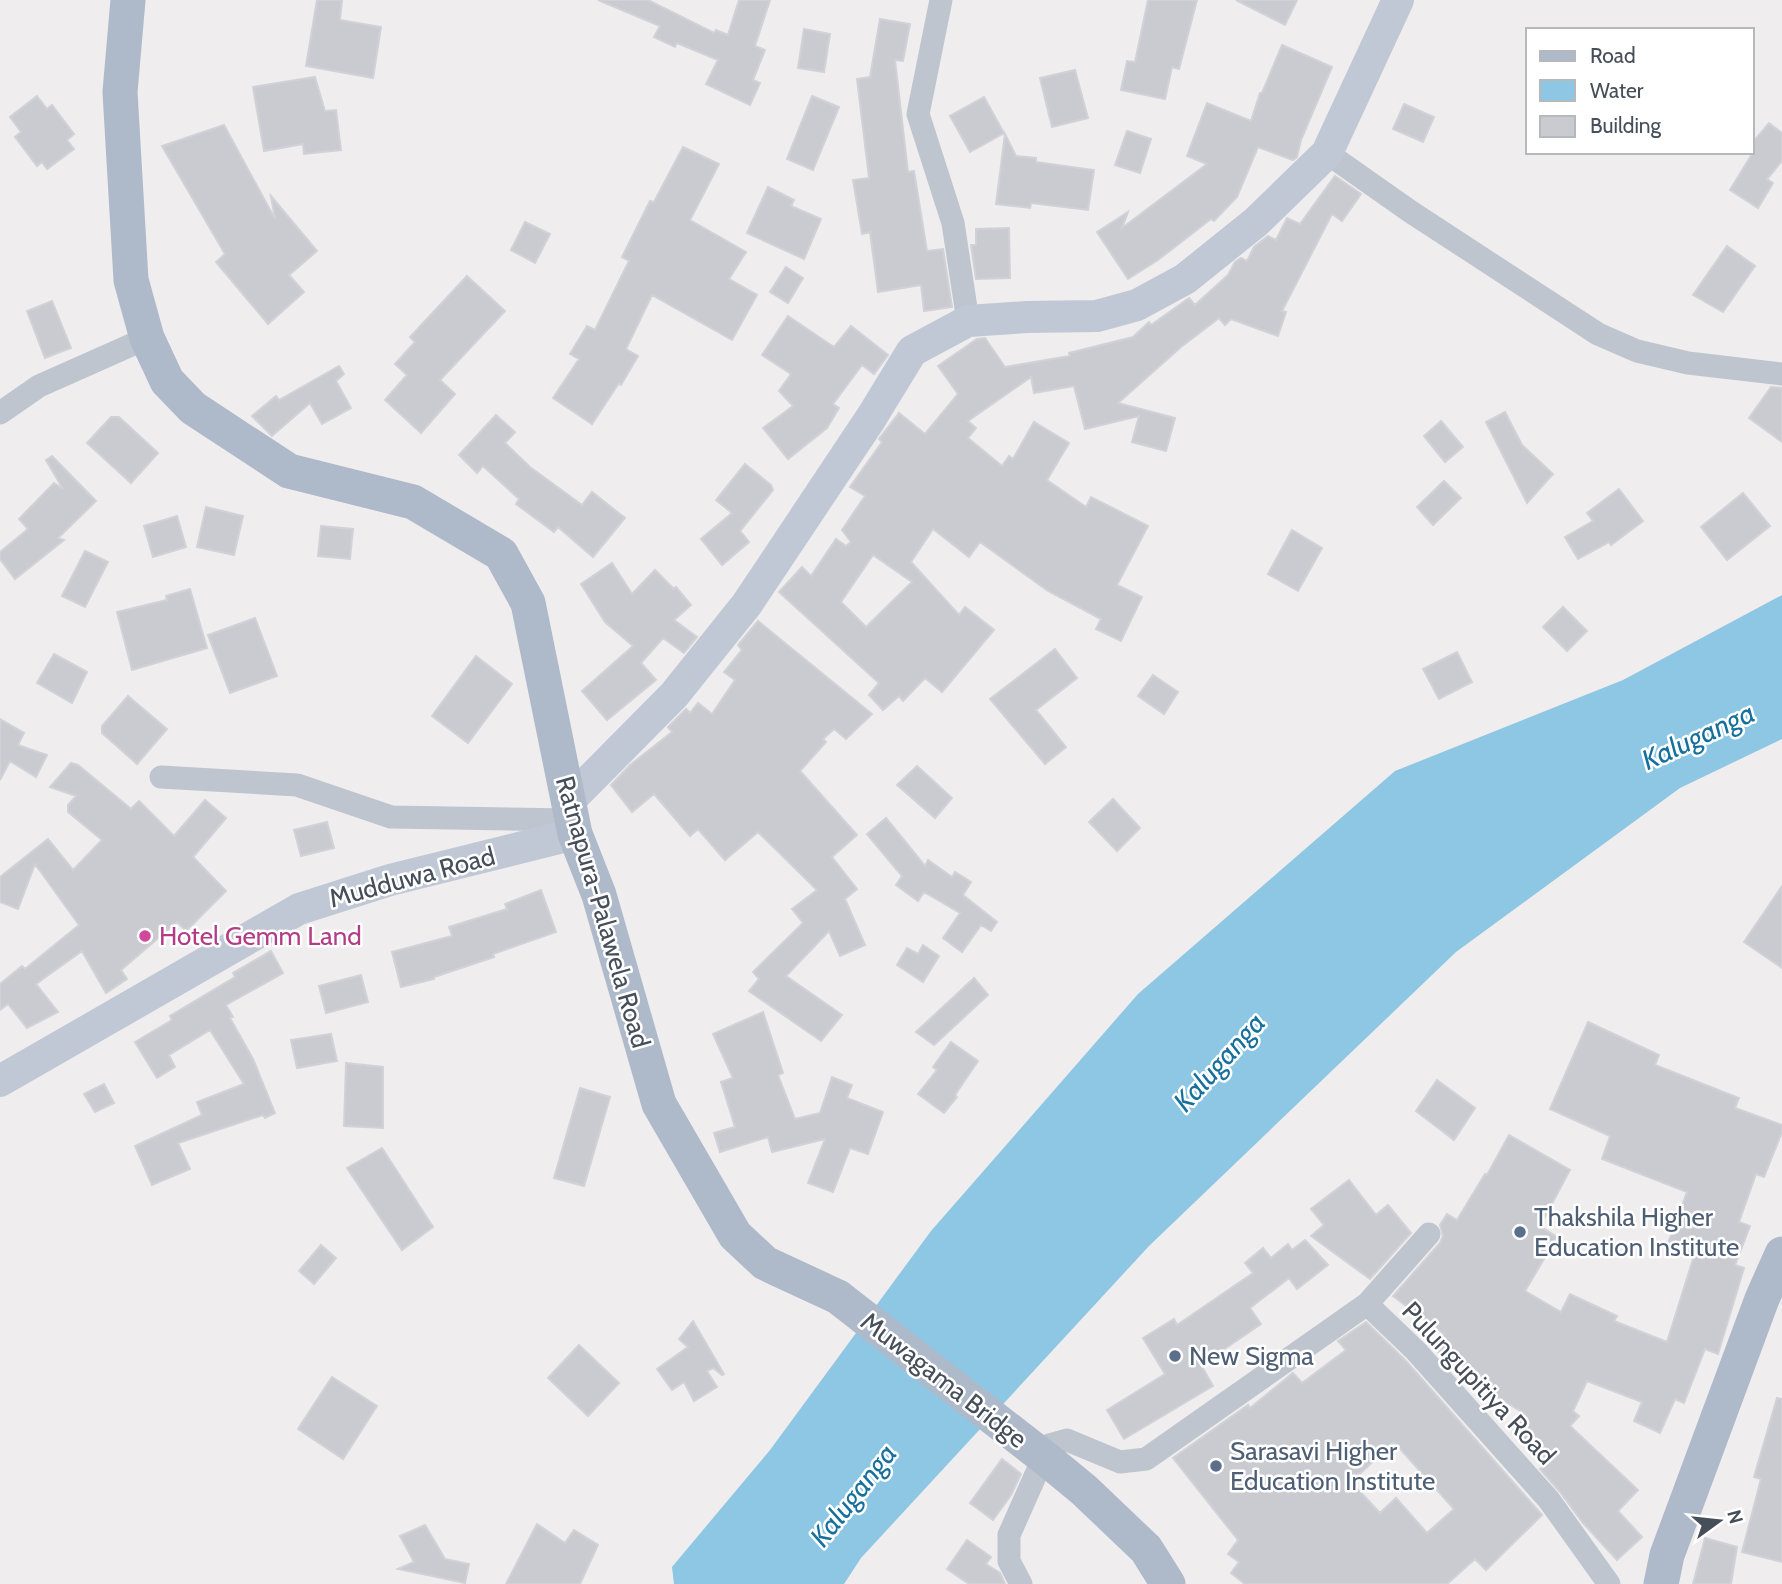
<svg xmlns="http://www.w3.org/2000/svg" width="1782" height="1584" viewBox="0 0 1782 1584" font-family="Cabin,sans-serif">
<rect width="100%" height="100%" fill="#efeded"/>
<path fill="#8ec7e4" d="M 1782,595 L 1782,739 L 1680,788 L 1456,952 L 1149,1246 L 861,1558 L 844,1584 L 674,1584 L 672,1567 L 770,1450 L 931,1231 L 1138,994 L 1395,771 L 1623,680 Z"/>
<path fill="#cacbd1" stroke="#d1d2d8" stroke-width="2" fill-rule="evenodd" d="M 317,0 L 342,0 L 340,20 L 381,27 L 373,78 L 306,66 Z
M 598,0 L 648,0 L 714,33 L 716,30 L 728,35 L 739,0 L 770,0 L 755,46 L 765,50 L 753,80 L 760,83 L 750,105 L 706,84 L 718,60 L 677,43 L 675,47 L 654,37 L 660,26 Z
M 1148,0 L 1197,0 L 1179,69 L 1172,67 L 1165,99 L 1121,90 L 1127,61 L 1135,62 Z
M 1236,0 L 1297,0 L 1285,25 Z
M 880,19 L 910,24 L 903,61 L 895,60 L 908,172 L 914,171 L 927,251 L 943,249 L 952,307 L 924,311 L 921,285 L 878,292 L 870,232 L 862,234 L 853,180 L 869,178 L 857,79 L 870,77 Z
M 804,29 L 830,34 L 824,72 L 798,68 Z
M 1282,45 L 1332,67 L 1301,140 L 1297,157 L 1293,160 L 1258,147 L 1237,197 L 1214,221 L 1211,219 L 1158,260 L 1128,279 L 1097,232 L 1128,212 L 1122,228 L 1207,164 L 1187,156 L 1207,103 L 1251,121 L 1260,93 L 1262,93 Z
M 1075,70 L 1088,118 L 1052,127 L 1040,78 Z
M 315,77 L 325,111 L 336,110 L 341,150 L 304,154 L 303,144 L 264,151 L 253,87 Z
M 37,96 L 47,109 L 52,105 L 74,134 L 67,140 L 74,149 L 47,169 L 42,162 L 37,166 L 15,137 L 21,132 L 10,117 Z
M 812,96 L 839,107 L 813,170 L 787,159 Z
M 984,97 L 1004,133 L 970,152 L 950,116 Z
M 1404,104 L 1434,117 L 1423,142 L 1393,129 Z
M 1769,123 L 1782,133 L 1782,161 L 1767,179 L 1773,183 L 1758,208 L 1730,190 L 1752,154 L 1750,152 L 1752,152 L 1752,143 Z
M 224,125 L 275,219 L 271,196 L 317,251 L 289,275 L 304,292 L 268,324 L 216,262 L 225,254 L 162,146 Z
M 1127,131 L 1151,139 L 1140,173 L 1115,165 Z
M 1005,134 L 1016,156 L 1036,158 L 1036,162 L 1094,170 L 1088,210 L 1031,203 L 1030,208 L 996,204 Z
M 683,147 L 719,164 L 690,220 L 746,252 L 729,279 L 757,295 L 732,340 L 652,295 L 626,349 L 638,356 L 621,385 L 619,383 L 592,424 L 553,398 L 579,359 L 570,354 L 587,326 L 595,330 L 629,261 L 622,257 L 650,201 L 654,202 Z
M 1335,176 L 1361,194 L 1342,221 L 1332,214 L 1282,311 L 1286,312 L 1278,336 L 1231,319 L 1225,325 L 1219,318 L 1181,347 L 1118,403 L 1175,418 L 1166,451 L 1132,442 L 1139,416 L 1085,429 L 1074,386 L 1034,393 L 1031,377 L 968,421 L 976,428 L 968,438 L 1002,466 L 1009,456 L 1013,459 L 1034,422 L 1069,443 L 1047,480 L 1086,507 L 1091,497 L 1148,526 L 1117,585 L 1142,597 L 1121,641 L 1096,629 L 1101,619 L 1048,591 L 980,542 L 969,557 L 933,529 L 911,562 L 959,615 L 965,607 L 994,630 L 942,692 L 925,678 L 903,701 L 899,696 L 883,710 L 869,695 L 879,683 L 779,592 L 802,567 L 811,576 L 836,539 L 846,546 L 851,542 L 842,530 L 865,496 L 850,487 L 882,442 L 879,439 L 899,413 L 925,434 L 958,394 L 938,366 L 977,339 L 985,338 L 1005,367 L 1070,356 L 1069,353 L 1133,337 L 1149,322 L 1151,325 L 1189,298 L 1195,305 L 1228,275 L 1235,262 L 1241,258 L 1247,261 L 1254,247 L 1268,236 L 1276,240 L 1287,218 L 1300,224 ZM 873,555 L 912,582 L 866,627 L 841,602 Z
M 768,187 L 794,200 L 791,206 L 821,219 L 804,259 L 747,233 Z
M 525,222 L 550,234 L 535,263 L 511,250 Z
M 1009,228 L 1010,278 L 976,279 L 971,245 L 976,245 L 976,229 Z
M 1727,246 L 1755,266 L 1723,312 L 1693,295 Z
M 786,267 L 803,278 L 788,303 L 770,292 Z
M 467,276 L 505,311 L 440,380 L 455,394 L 421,433 L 385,400 L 407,375 L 395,364 L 415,342 L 410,337 Z
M 52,301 L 71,348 L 45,358 L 27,311 Z
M 788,316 L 834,347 L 851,326 L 888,355 L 874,374 L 862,365 L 833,404 L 839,408 L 827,428 L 788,459 L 763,428 L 793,406 L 779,391 L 791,374 L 762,355 Z
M 339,366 L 344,374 L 336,381 L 351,408 L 322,424 L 310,403 L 272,436 L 252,416 L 276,396 L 279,400 Z
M 1771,387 L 1782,388 L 1782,442 L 1749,418 Z
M 1505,412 L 1522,445 L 1553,474 L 1527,503 L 1486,422 Z
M 496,415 L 515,432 L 505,443 L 530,467 L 582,505 L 592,492 L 625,518 L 593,557 L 558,527 L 554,532 L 516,504 L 519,499 L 483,466 L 477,473 L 459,455 Z
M 111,417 L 119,417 L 158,453 L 131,483 L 87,443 Z
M 1441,421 L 1463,447 L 1445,462 L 1424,436 Z
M 52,456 L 96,501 L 58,538 L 64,540 L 15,579 L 0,559 L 0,552 L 28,529 L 19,519 L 54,483 L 63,489 L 46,460 Z
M 745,464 L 771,485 L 773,490 L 740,531 L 749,542 L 722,565 L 701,539 L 732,513 L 716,500 Z
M 1444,481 L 1461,498 L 1433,525 L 1417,507 Z
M 1619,489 L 1643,521 L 1611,545 L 1609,542 L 1578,559 L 1565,537 L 1593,521 L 1587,513 Z
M 1743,493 L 1770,526 L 1727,560 L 1701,527 Z
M 206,507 L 243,516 L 234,555 L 197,547 Z
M 177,516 L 186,547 L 153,557 L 144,526 Z
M 321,526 L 353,529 L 350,559 L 318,556 Z
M 1292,530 L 1322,548 L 1298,591 L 1268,574 Z
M 85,551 L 108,562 L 85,607 L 62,596 Z
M 612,563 L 632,594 L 655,570 L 674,589 L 676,587 L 691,605 L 674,620 L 697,637 L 684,653 L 663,638 L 641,663 L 656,680 L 607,720 L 582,691 L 633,646 L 605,622 L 581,584 Z
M 190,589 L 207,648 L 132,670 L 117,612 L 167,600 L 166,596 Z
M 1563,607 L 1587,631 L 1567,651 L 1543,627 Z
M 255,618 L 277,676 L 230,693 L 208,635 Z
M 758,621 L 872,714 L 846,739 L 834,729 L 823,739 L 826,742 L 800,771 L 857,835 L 832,857 L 857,889 L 845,899 L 865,945 L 840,956 L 829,931 L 786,976 L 842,1015 L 821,1041 L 749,991 L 759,979 L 753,972 L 803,923 L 792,909 L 817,890 L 758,832 L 725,860 L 698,829 L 690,836 L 654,794 L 632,812 L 611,785 L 630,765 L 672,732 L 668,727 L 686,709 L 690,713 L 698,703 L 712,714 L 735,680 L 724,672 L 742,650 L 738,645 Z
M 1055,649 L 1077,678 L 1036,710 L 1066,747 L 1045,764 L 990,699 Z
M 1457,652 L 1472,682 L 1439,699 L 1423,669 Z
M 54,654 L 87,672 L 72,703 L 37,683 Z
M 476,656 L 512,684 L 468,743 L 432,716 Z
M 1153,675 L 1178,692 L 1164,714 L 1138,696 Z
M 128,696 L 167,729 L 137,764 L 102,733 L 102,726 Z
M 0,719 L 24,733 L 18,745 L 47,755 L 36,777 L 10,761 L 0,780 Z
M 71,763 L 78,765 L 131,809 L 139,801 L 174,836 L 205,800 L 226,818 L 193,857 L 226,891 L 186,931 L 177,922 L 121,970 L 127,979 L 106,993 L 82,951 L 36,984 L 58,1012 L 27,1028 L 8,1004 L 0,1010 L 0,984 L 22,966 L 25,969 L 79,925 L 35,864 L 18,909 L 0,902 L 0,877 L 48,839 L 73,870 L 102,840 L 68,812 L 68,805 L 76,796 L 50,787 Z
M 917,766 L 952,798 L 935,818 L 897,785 Z
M 1113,799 L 1140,828 L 1117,851 L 1089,822 Z
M 886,818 L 925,866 L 928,860 L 952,877 L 955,872 L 971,882 L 963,895 L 997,922 L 991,931 L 981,925 L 962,952 L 943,938 L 960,913 L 924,892 L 918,901 L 896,885 L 902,876 L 867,834 Z
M 327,822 L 334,848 L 301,856 L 294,830 Z
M 1782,886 L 1782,968 L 1744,942 Z
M 541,890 L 556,932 L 493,954 L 494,957 L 434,977 L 434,979 L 401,987 L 392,952 L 452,936 L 449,927 L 507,909 L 505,904 Z
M 923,945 L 939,956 L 923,982 L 897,965 L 907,948 L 918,954 Z
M 271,951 L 283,973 L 226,1005 L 233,1017 L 230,1018 L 253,1059 L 275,1113 L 265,1118 L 263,1115 L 178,1143 L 190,1169 L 152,1185 L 135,1146 L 202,1115 L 197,1102 L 244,1084 L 210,1030 L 169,1055 L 175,1067 L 157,1078 L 135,1042 L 172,1020 L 170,1016 L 235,977 L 233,973 Z
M 361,975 L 368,1002 L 326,1013 L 319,986 Z
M 974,978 L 988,995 L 934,1045 L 916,1032 Z
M 763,1012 L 783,1073 L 778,1075 L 795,1119 L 820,1113 L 832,1077 L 852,1085 L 847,1098 L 883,1112 L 868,1154 L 850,1148 L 833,1192 L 808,1183 L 825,1139 L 772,1152 L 768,1137 L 720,1152 L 714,1133 L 735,1127 L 721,1082 L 733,1078 L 713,1034 Z
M 1588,1022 L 1659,1055 L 1655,1065 L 1739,1098 L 1735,1108 L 1782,1125 L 1782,1132 L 1764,1177 L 1756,1174 L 1739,1222 L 1750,1226 L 1735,1265 L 1744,1268 L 1718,1354 L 1705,1349 L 1684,1403 L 1675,1399 L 1660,1433 L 1634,1421 L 1642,1402 L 1587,1381 L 1573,1411 L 1579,1416 L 1570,1426 L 1638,1490 L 1618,1511 L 1642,1537 L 1617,1560 L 1583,1523 L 1560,1492 L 1540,1469 L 1549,1461 L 1510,1426 L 1522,1412 L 1479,1386 L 1484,1377 L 1435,1350 L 1444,1334 L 1393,1296 L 1440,1243 L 1443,1236 L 1440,1225 L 1447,1214 L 1457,1220 L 1485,1174 L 1487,1175 L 1509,1135 L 1570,1170 L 1540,1226 L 1557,1237 L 1525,1291 L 1561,1312 L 1570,1294 L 1617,1316 L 1614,1321 L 1667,1342 L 1694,1256 L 1667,1246 L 1687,1192 L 1602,1159 L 1610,1136 L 1550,1109 Z
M 331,1034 L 337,1061 L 297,1068 L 291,1040 Z
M 951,1042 L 978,1061 L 955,1095 L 957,1097 L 944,1113 L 918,1094 L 937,1070 L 933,1067 Z
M 346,1063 L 383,1067 L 383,1128 L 344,1126 Z
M 1437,1080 L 1475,1108 L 1454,1140 L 1416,1111 Z
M 104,1084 L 114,1103 L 95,1112 L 84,1094 Z
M 580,1088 L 610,1097 L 584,1186 L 554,1178 Z
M 382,1148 L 433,1227 L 402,1250 L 347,1168 Z
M 1349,1180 L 1376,1215 L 1388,1205 L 1411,1233 L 1370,1279 L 1311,1236 L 1324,1225 L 1311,1209 Z
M 1305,1240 L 1328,1265 L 1297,1289 L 1289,1278 L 1250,1308 L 1261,1324 L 1201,1365 L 1213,1386 L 1124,1439 L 1107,1410 L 1165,1374 L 1143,1338 L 1174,1319 L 1177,1325 L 1253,1273 L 1245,1263 L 1263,1248 L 1271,1258 L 1288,1244 L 1292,1250 Z
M 321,1245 L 336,1258 L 314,1284 L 299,1271 Z
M 693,1321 L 724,1374 L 722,1375 L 713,1368 L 707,1371 L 717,1387 L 694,1401 L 684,1382 L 672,1390 L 657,1369 L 688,1347 L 679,1339 Z
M 1366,1322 L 1406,1361 L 1542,1515 L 1486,1570 L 1475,1559 L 1447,1584 L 1245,1584 L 1231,1573 L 1239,1562 L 1228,1554 L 1238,1540 L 1173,1458 L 1248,1405 L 1250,1408 L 1293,1373 L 1302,1383 L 1346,1350 L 1338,1341 ZM 1394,1442 L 1454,1509 L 1427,1533 L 1396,1498 L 1380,1513 L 1351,1482 Z
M 579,1345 L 619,1383 L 588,1416 L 548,1378 Z
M 332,1377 L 377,1406 L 343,1459 L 298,1429 Z
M 1777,1398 L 1782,1399 L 1782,1562 L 1742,1552 L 1761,1479 L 1754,1477 Z
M 1002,1459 L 1021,1474 L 1011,1495 L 993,1520 L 970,1503 Z
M 537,1524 L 565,1543 L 574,1530 L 598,1545 L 580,1584 L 506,1584 Z
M 425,1525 L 445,1559 L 469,1564 L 465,1583 L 398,1569 L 414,1562 L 400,1536 Z
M 1705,1538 L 1737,1547 L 1731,1584 L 1693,1584 Z
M 967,1540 L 991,1557 L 986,1564 L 1000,1573 L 1005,1584 L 969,1584 L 947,1569 Z"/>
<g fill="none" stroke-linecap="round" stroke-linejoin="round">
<path stroke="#bec5ce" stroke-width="23" d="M 941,0 L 918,114 L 953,223 L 968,321
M 1327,153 L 1411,212 L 1598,334 L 1637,351 L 1688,363 L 1782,374
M 0,413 L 39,386 L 147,338
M 161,777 L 297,785 L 391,817 L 572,820
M 1367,1304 L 1429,1234
M 1021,1584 L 1009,1561 L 1009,1535 L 1049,1445 L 1067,1440 L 1120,1462 L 1146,1459 L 1367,1304 L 1416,1351 L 1549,1500 L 1609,1584"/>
<path stroke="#c1c8d5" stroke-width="32" d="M 568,802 L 674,695 L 747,604 L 871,418 L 912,351 L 968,321 L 1027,317 L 1097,316 L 1137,305 L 1185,279 L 1256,222 L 1327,153 L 1398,0
M 0,1081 L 299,909 L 390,880 L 575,834"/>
<path stroke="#aeb9ca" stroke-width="35" d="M 128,0 L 120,92 L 131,280 L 147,338 L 167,381 L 193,408 L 289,471 L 413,502 L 501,554 L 528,603 L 575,834 L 599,895 L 659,1104 L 735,1235 L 765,1263 L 838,1297
M 1050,1462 L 1084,1490 L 1146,1549 L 1168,1584
M 1661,1584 L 1667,1555 L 1762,1299 L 1782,1254"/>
<path stroke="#aeb9ca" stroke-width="35" d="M 838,1297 L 1050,1462"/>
</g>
<circle fill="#d1479c" stroke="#fff" stroke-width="2.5" cx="145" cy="936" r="7"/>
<g fill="#5c6f8a" stroke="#fff" stroke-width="2.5">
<circle cx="1520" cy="1232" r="7"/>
<circle cx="1175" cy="1356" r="7"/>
<circle cx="1216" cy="1466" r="7"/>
</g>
<g text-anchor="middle" stroke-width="5" stroke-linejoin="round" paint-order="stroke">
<g font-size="26" fill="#464e59" stroke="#fff">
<text transform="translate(412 877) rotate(-15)" y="9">Mudduwa Road</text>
<text transform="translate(603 912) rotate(74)" y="9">Ratnapura-Palawela Road</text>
<text transform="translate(944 1380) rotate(38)" y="9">Muwagama Bridge</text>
<text transform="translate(1479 1383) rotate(47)" y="9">Pulungupitiya Road</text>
</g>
<g font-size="26" fill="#b23c85" stroke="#fff" text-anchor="start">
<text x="159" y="945">Hotel Gemm Land</text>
</g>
<g font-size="26" fill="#4e5e75" stroke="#fff" text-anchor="start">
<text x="1534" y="1226">Thakshila Higher<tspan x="1534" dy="30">Education Institute</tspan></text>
<text x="1189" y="1365">New Sigma</text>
<text x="1230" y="1460">Sarasavi Higher<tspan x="1230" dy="30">Education Institute</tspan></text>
</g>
<g font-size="28" font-style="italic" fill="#176f9c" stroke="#fff">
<text transform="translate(1698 736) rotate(-25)" y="10">Kaluganga</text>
<text transform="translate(1219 1062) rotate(-48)" y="10">Kaluganga</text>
<text transform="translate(853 1495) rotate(-52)" y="10">Kaluganga</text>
</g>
</g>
<rect x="1526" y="28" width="228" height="126" fill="#ffffff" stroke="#b5b8bd" stroke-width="2"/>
<rect x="1540" y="51" width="35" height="10" fill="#aeb9ca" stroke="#b5b8bd" stroke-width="2"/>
<text x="1590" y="63" font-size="21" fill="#464e59">Road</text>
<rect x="1540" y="80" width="35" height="21" fill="#8ec7e4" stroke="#b5b8bd" stroke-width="2"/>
<text x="1590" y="98" font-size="21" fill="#464e59">Water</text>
<rect x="1540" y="116" width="35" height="21" fill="#cacbd1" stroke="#b5b8bd" stroke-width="2"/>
<text x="1590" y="133" font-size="21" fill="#464e59">Building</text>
<g transform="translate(1719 1521) rotate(75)" stroke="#ffffff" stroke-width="5" paint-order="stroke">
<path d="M0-5L12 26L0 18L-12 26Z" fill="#464e59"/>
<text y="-10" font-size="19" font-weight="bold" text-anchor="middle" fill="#464e59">N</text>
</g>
</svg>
